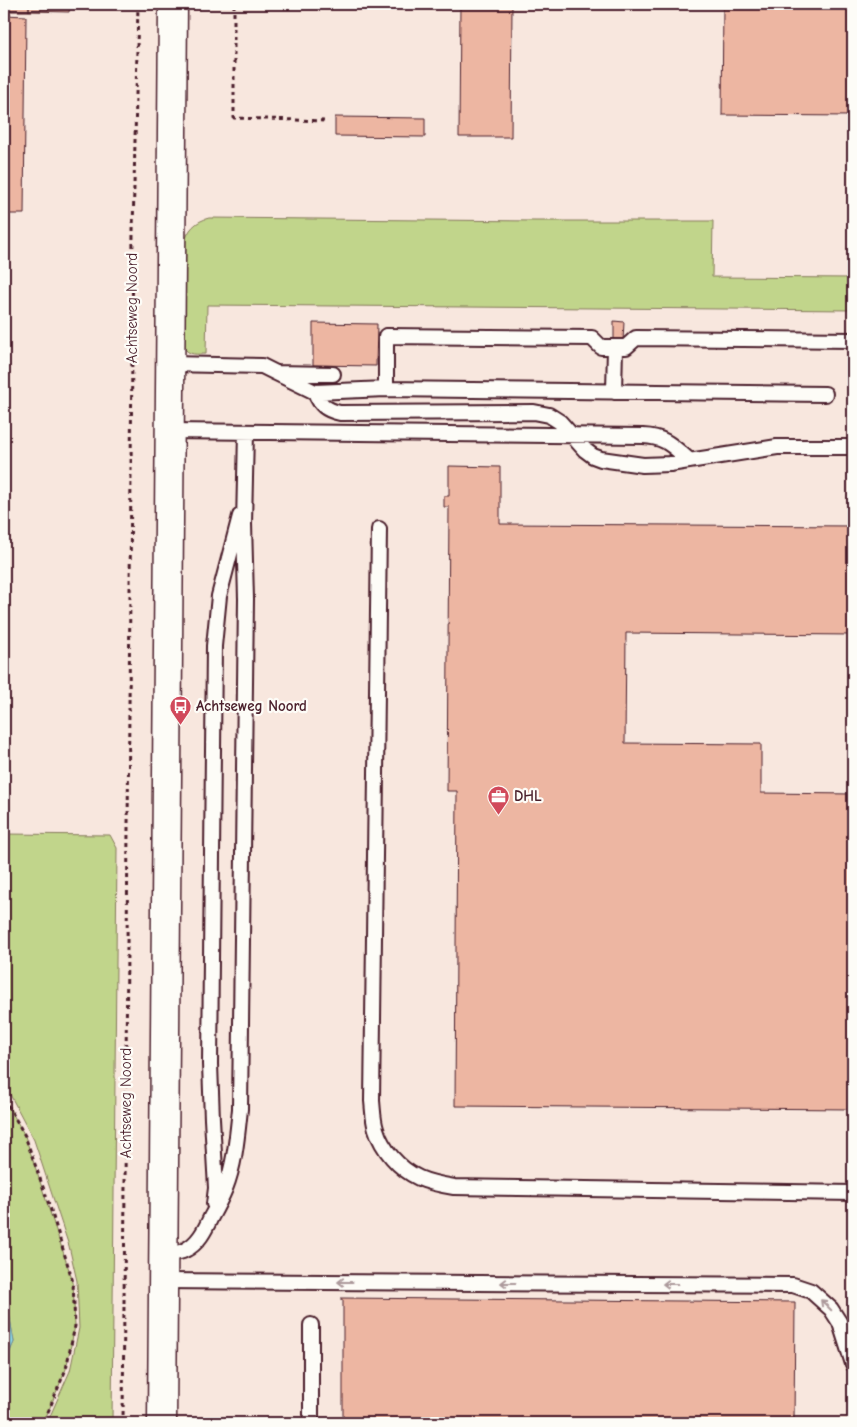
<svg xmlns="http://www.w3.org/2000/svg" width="857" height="1427" viewBox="0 0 857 1427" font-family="'Comic Neue',sans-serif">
<rect width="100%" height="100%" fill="#fdfcf7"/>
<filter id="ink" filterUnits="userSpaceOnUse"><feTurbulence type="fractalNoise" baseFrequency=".02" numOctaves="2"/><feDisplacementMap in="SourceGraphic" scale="10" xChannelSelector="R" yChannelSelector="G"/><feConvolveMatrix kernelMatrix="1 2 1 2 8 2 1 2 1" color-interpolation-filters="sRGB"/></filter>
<g filter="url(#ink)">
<path fill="#f8e7de" d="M 4,4 L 853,4 L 853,1423 L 4,1423 Z"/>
<path fill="#c1d58b" stroke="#867a5b" d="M 209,218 L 536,221 L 713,221 L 712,277 L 853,278 L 853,310 L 207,305 L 206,354 C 198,354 188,356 184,347 L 185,243 C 187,230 196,221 209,218 Z
M 4,834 L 110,835 L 117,848 L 112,1423 L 47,1423 L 70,1371 L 79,1328 L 77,1281 L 69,1246 L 34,1140 L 4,1083 Z
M 4,1098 L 25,1136 L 73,1282 L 75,1326 L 66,1369 L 45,1419 L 42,1423 L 4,1423 L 4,1365 L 14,1342 L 4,1285 Z"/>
<path fill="#89d8e7" stroke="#708e9c" d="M 4,1285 L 14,1342 L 4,1365 Z"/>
<path fill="#edb6a2" stroke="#4a1f2b" d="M 4,4 L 29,4 L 29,11 L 4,11 Z
M 29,4 L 70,4 L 69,12 L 29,11 Z
M 460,4 L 512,4 L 511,137 L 459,137 Z
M 723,4 L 853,4 L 853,116 L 722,115 Z
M 4,15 L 26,16 L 24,214 L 4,214 Z
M 335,117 L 425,118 L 425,137 L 335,136 Z
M 614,321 L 624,322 L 623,341 L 614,341 Z
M 313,323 L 377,324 L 376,366 L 313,365 Z
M 449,466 L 500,467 L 500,524 L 853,526 L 853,635 L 626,633 L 625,743 L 761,744 L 761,793 L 853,794 L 853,1109 L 455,1106 L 457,791 L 447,791 L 449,507 L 444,507 L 444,496 L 449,496 Z
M 341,1298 L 795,1302 L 794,1423 L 343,1423 L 343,1300 L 341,1300 Z"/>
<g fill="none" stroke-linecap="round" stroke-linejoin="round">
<defs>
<path id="lane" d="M 170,364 L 262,366 L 276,373 L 333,374
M 276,373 L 315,392 L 386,389 L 825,394
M 386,389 L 386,336 L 592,338 L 601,347 L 626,347 L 636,338 L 853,340
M 315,392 C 320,405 326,410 340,413 L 534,412 L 549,415 L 560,422 L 585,450 L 593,456 L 601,459 L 643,465 L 670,464 L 777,447 L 853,447
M 614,392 L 615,347
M 169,431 L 643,436 C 667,437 673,447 690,461
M 379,529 L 372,1101 C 373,1110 373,1120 376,1129 C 382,1149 399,1169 419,1178 C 430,1183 442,1185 454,1187 L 853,1193
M 214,1204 L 216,1188 L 212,1119 L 210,1064 L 214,646 L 219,596 L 240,516
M 162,1254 C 170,1253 178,1254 185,1250 C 198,1244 205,1230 211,1217 C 216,1208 221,1199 225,1189 C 235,1164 237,1137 240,1109 L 246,599 L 244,524 L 246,432
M 162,1281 L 793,1285 L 811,1291 L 831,1309 L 840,1323 L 853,1364
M 311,1423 L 311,1325"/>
<path id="secondary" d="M 162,1423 L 173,4"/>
</defs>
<use href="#lane" stroke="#4a1f2b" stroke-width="18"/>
<use href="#secondary" stroke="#4a1f2b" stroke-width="31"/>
<path stroke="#4a1f2b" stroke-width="3" stroke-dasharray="4 4" stroke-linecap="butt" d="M 234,4 L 234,118 L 327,121
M 4,1098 L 25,1136 L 50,1207 L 73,1282 L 75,1326 L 66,1369 L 45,1419 L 42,1423
M 123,1423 L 133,232 L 138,4"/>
<use href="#lane" stroke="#fdfcf7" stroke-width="14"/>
<use href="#secondary" stroke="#fdfcf7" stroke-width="28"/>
</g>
<defs><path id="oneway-shaft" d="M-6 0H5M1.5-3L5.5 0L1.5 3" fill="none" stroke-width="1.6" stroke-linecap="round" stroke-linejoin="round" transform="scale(1.25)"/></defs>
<g stroke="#ac999b">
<use href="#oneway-shaft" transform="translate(345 1282) rotate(-180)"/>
<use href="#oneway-shaft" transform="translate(508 1283) rotate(-180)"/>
<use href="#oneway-shaft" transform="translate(670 1284) rotate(-180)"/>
<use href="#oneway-shaft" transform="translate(826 1305) rotate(-135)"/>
</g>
</g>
<defs>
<symbol id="bus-pin" viewBox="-11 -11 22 30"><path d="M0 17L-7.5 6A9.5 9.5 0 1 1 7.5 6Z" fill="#d1495b" stroke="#fdfcf7"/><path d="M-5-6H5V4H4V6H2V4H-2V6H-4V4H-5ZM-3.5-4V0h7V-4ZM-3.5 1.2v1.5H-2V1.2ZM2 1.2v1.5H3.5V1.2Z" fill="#fff"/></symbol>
<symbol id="office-pin" viewBox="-11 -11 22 30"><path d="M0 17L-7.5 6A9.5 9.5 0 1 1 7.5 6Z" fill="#d1495b" stroke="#fdfcf7"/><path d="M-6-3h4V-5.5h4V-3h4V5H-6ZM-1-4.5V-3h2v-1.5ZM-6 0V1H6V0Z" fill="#fff"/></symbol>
</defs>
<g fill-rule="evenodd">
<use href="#bus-pin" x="168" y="694" width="25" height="34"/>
<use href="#office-pin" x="486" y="784" width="25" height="34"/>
</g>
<g text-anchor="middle" stroke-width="4.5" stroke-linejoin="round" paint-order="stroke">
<g font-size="15" fill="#4a1f2b" stroke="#fdfcf7">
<text transform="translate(132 308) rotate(-90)" y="5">Achtseweg Noord</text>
<text transform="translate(126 1103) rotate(-90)" y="5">Achtseweg Noord</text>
</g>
<g font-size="15" font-weight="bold" fill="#4a1f2b" stroke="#fdfcf7" text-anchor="start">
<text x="196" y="711">Achtseweg Noord</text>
<text x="514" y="801">DHL</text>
</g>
</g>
<rect width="857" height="1427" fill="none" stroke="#fdfcf7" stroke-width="20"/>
<rect x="10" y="10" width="837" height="1407" fill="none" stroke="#4a1f2b" stroke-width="2" filter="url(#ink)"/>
</svg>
